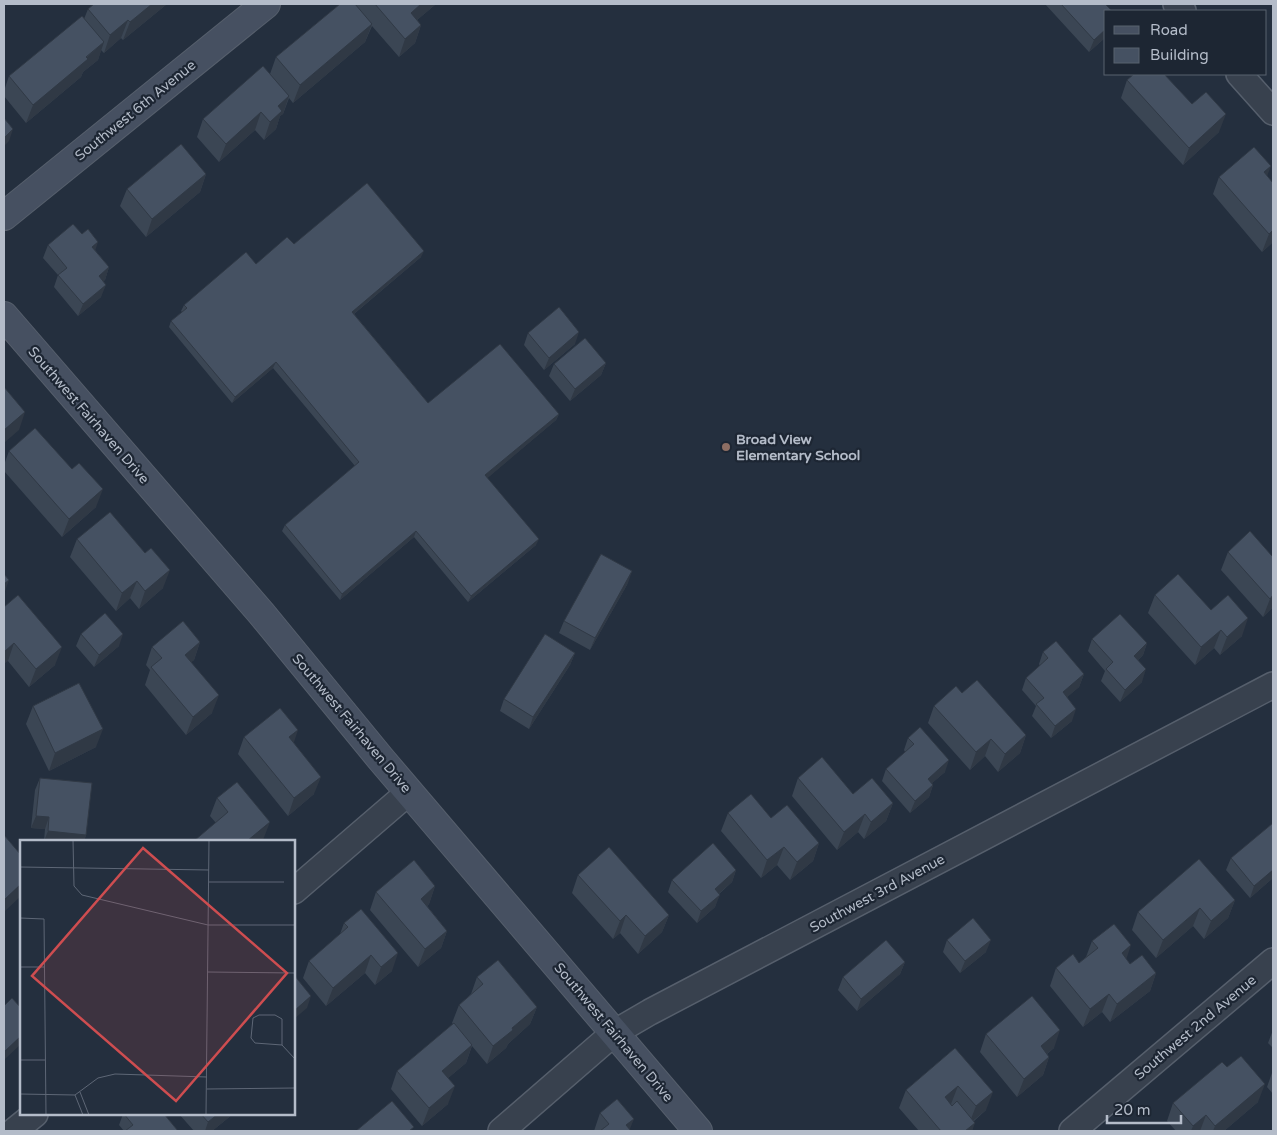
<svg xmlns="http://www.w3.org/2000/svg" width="1277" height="1135" viewBox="0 0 1277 1135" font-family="'Varela Round',sans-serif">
<rect width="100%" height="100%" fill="#242f3e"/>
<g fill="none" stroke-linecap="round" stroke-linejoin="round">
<defs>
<path id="street" d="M 1176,4 L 1183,11
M 1239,74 L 1273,112
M 294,891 L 409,792
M 14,1131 L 35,1114
M 501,1131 L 614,1033 L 650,1012 L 1273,685
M 1072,1131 L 1273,961"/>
<path id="secondary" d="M 4,216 L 266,4
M 4,316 L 261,613 L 380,758 L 698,1131"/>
</defs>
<use href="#street" stroke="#565f6c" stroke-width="28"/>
<use href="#secondary" stroke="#565f6c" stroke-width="30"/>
<use href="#street" stroke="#38414e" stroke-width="25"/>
<use href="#secondary" stroke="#465061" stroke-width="28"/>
</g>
<path fill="#3b4654" d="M 94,4 L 167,4 L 123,40 L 121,38 L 104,53 L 101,50 L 98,60 L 83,72 L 81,77 L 26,123 L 4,96 L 4,91 L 9,76 L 84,19 L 88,9 Z
M 340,4 L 436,4 L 417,20 L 421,25 L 415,43 L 399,57 L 372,26 L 365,42 L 293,103 L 289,98 L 283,114 L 280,116 L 276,129 L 264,140 L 255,130 L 219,162 L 197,137 L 203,119 L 270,74 L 276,57 Z
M 1045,4 L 1105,4 L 1106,37 L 1089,52 Z
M 1127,80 L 1192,104 L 1219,132 L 1183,165 L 1121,98 Z
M 206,174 L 200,192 L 146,237 L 120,206 L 127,189 Z
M 1267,176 L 1273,183 L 1273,242 L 1262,252 L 1213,194 L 1219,177 Z
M 294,244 L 421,257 L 354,314 L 428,403 L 559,414 L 556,420 L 487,478 L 536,545 L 468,602 L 414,537 L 340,600 L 282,531 L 285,525 L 355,466 L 273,368 L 232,403 L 169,327 L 171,321 L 182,312 L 181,311 L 184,305 L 256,264 Z
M 48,245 L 95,250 L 109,267 L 105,280 L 103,281 L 101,297 L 78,316 L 54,287 L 58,275 L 43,258 Z
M 528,333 L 575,344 L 544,370 L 524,345 Z
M 606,363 L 601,375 L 570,401 L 549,376 L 554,364 Z
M 9,451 L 96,507 L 62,537 L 4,471 L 4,465 Z
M 77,539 L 163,588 L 139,609 L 130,598 L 116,611 L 70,557 Z
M 1228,552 L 1272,556 L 1273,555 L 1273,607 L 1263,617 L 1221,570 Z
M 628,583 L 590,650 L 559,633 L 564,621 Z
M 1155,595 L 1211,610 L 1242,636 L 1220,655 L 1214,648 L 1195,665 L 1148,613 Z
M 4,607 L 55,665 L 29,687 L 8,661 Z
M 81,634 L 119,646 L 94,667 L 76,646 Z
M 1092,639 L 1147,643 L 1143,655 L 1138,660 L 1142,682 L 1120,702 L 1101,681 L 1105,671 L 1088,651 Z
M 200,642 L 194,660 L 191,662 L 212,713 L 186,735 L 145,685 L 150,670 L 146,665 L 152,647 Z
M 1043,652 L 1084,674 L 1079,687 L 1067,697 L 1072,721 L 1051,738 L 1032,716 L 1036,706 L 1022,690 L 1026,678 L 1040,666 L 1039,664 Z
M 575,653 L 570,665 L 529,729 L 500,711 L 504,699 Z
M 962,693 L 1026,735 L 1020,753 L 998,772 L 985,756 L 970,770 L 928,723 L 934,706 Z
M 33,706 L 96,747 L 49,771 L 26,724 Z
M 244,737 L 294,743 L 314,794 L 288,816 L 238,754 Z
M 908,738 L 945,772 L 932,783 L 933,785 L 929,797 L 910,813 L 882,781 L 886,769 L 905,752 L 904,750 Z
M 40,778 L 86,835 L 84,841 L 44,841 L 45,829 L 31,828 L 35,790 Z
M 798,778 L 853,794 L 893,803 L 886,821 L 864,839 L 858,832 L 837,850 L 792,796 Z
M 217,798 L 263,840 L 262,841 L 194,841 L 216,823 L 210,816 Z
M 728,813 L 771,818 L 819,843 L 813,861 L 790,880 L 777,865 L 761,878 L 721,831 Z
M 1231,858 L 1273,878 L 1250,898 L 1226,870 Z
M 736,870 L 732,882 L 719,894 L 715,907 L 697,923 L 668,892 L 672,880 Z
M 578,875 L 669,915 L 662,932 L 638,954 L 620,933 L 613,939 L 572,893 Z
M 435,886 L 429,904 L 427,906 L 447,931 L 441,948 L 418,967 L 370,910 L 376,892 Z
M 1235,900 L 1228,918 L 1204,939 L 1193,926 L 1156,958 L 1132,930 L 1138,912 Z
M 344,923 L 392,971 L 375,985 L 365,973 L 326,1006 L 303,978 L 309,961 L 340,934 Z
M 947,940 L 986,952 L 960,973 L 943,952 Z
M 1092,941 L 1126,959 L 1130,964 L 1156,973 L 1150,991 L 1110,1022 L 1102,1012 L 1083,1027 L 1050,986 L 1056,968 L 1079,963 L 1086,957 Z
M 905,962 L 900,974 L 857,1011 L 838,990 L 843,977 Z
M 477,977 L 537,1007 L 530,1024 L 508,1044 L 506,1048 L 487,1064 L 472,1046 L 466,1063 L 448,1078 L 448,1104 L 422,1126 L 391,1089 L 397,1071 L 453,1024 L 452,1023 L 459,1005 L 471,994 Z
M 1273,1030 L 1273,1048 L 1268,1043 Z
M 986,1034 L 1054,1048 L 1047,1054 L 1049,1057 L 1043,1075 L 1017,1097 L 980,1052 Z
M 955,1048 L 986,1110 L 974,1121 L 972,1131 L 919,1131 L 899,1108 L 906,1090 Z
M 1273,1070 L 1273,1094 L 1267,1087 Z
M 1258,1102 L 1224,1131 L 1176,1131 L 1167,1121 L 1173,1103 Z
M 600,1113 L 630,1130 L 631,1131 L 594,1131 Z
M 123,1114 L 164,1114 L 178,1131 L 124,1131 L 119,1125 Z
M 179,1114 L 233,1114 L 212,1131 L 194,1131 Z"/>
<path fill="#303945" d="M 152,4 L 167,4 L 123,40 L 130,22 Z
M 421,4 L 436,4 L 404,31 L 411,13 Z
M 128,20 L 121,38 L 104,53 L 110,35 Z
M 372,24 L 365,42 L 293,103 L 300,85 Z
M 421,25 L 415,43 L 399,57 L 405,39 Z
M 1106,29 L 1106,37 L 1089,52 L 1094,40 Z
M 104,42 L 98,60 L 83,72 L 81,77 L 26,123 L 33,105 Z
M 289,96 L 283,114 L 280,116 L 276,129 L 264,140 L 270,122 L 278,106 Z
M 261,112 L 255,130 L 219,162 L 226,144 Z
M 1226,114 L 1219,132 L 1183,165 L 1189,148 Z
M 13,129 L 9,141 L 4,146 L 4,138 Z
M 1271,166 L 1264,184 L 1264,172 Z
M 206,174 L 200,192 L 146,237 L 152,219 Z
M 1273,230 L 1273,242 L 1262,252 L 1269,234 Z
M 98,242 L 94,254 L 92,247 Z
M 424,251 L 421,257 L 349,318 L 352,312 Z
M 109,267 L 105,280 L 94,288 L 99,276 Z
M 106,285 L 101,297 L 78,316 L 83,304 Z
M 579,332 L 575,344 L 544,370 L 549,358 Z
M 276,362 L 273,368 L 232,403 L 235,397 Z
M 606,363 L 601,375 L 570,401 L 575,389 Z
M 25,412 L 19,430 L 4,443 L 4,430 Z
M 559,414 L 556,420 L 483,482 L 485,475 Z
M 103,489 L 96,507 L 62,537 L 69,519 Z
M 416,531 L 414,537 L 340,600 L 342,594 Z
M 539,539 L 536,545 L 468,602 L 471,596 Z
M 170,570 L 163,588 L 139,609 L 145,591 Z
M 632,571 L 628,583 L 590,650 L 595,638 Z
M 9,580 L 4,594 L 4,584 Z
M 137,581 L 130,598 L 116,611 L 122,593 Z
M 1273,595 L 1273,607 L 1263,617 L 1270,599 Z
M 1248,618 L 1242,636 L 1220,655 L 1227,637 Z
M 1221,630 L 1214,648 L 1195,665 L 1201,647 Z
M 123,634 L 119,646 L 94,667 L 99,655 Z
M 200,642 L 194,660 L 178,673 L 185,655 Z
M 14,643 L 8,661 L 4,664 L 4,652 Z
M 1147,643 L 1143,655 L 1129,668 L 1134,656 Z
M 62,647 L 55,665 L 29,687 L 36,669 Z
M 575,653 L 570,665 L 529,729 L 533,717 Z
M 1146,669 L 1142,682 L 1120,702 L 1125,690 Z
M 1084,674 L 1079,687 L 1058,705 L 1063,692 Z
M 219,695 L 212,713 L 186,735 L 193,717 Z
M 1076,709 L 1072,721 L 1051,738 L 1055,726 Z
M 103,729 L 96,747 L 49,771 L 55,753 Z
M 298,730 L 292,748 L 289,737 Z
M 1026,735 L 1020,753 L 998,772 L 1005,754 Z
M 991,739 L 985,756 L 970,770 L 976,752 Z
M 949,760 L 945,772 L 923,791 L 928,779 Z
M 321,777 L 314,794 L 288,816 L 294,798 Z
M 933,785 L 929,797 L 910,813 L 915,801 Z
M 893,803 L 886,821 L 864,839 L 871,822 Z
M 865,814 L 858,832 L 837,850 L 844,832 Z
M 36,816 L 49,817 L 45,829 L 31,828 Z
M 270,822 L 263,840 L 262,841 L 247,841 Z
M 48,831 L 86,835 L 84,841 L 44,841 Z
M 819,843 L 813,861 L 790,880 L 797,862 Z
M 784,847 L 777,865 L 761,878 L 767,860 Z
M 736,870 L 732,882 L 710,901 L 715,889 Z
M 1273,870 L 1273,878 L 1250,898 L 1254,886 Z
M 21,884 L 21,896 L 4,912 L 4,900 Z
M 435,886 L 429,904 L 414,917 L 421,899 Z
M 720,895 L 715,907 L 697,923 L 701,911 Z
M 1235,900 L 1228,918 L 1204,939 L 1211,921 Z
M 1200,908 L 1193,926 L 1156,958 L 1163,940 Z
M 626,915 L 620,933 L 613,939 L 620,921 Z
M 669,915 L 662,932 L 638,954 L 645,936 Z
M 447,931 L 441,948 L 418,967 L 425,949 Z
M 991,940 L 986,952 L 960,973 L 965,961 Z
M 1131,945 L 1125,963 L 1122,953 Z
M 398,953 L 392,971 L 375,985 L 381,967 Z
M 371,955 L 365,973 L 326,1006 L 333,988 Z
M 905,962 L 900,974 L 857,1011 L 861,999 Z
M 1156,973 L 1150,991 L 1110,1022 L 1117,1004 Z
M 1109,994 L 1102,1012 L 1083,1027 L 1090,1009 Z
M 311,996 L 307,1008 L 294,1019 L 294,1011 Z
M 537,1007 L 530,1024 L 508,1044 L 506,1048 L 487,1064 L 493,1046 L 512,1028 Z
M 1060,1030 L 1054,1048 L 1034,1064 L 1041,1046 Z
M 21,1036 L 21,1044 L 4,1060 L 4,1052 Z
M 472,1045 L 466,1063 L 435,1089 L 442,1071 Z
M 1049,1057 L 1043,1075 L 1017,1097 L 1024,1079 Z
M 1265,1084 L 1258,1102 L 1224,1131 L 1213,1131 L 1215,1126 Z
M 455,1086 L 448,1104 L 422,1126 L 429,1108 Z
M 958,1086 L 951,1104 L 938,1115 L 945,1097 Z
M 993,1092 L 986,1110 L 969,1124 L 976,1106 Z
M 218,1114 L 233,1114 L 212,1131 L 205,1131 L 208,1122 Z
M 1206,1115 L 1200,1131 L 1191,1131 L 1193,1126 Z
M 634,1119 L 629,1131 L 626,1125 Z
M 975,1123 L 972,1131 L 965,1131 Z"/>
<path fill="#455162" stroke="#303945" d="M 94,4 L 152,4 L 130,22 L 128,20 L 110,35 L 88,9 Z
M 340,4 L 355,4 L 372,24 L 300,85 L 276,57 Z
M 375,4 L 421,4 L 411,13 L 421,25 L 405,39 Z
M 1061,4 L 1105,4 L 1112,11 L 1106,11 L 1106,29 L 1094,40 Z
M 82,16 L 104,42 L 86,57 L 88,59 L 33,105 L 9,76 Z
M 263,66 L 289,96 L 278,106 L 282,111 L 270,122 L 261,112 L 226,144 L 203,119 Z
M 1134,74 L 1164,74 L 1192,104 L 1206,92 L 1226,114 L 1189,148 L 1127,80 Z
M 4,118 L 13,129 L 4,138 Z
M 181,144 L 206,174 L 152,219 L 127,189 Z
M 1254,147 L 1271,166 L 1264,172 L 1273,183 L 1273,230 L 1269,234 L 1219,177 Z
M 367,183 L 424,251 L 352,312 L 428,403 L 500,344 L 559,414 L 485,475 L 539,539 L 471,596 L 416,531 L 342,594 L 285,525 L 359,462 L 276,362 L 235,397 L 171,321 L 187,308 L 184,305 L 246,252 L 256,264 L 287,237 L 294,244 Z
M 73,224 L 82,234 L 88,229 L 98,242 L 92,247 L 109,267 L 99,276 L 106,285 L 83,304 L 58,275 L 67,268 L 48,245 Z
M 559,307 L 579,332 L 549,358 L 528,333 Z
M 585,338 L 606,363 L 575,389 L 554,364 Z
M 4,387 L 25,412 L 4,430 Z
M 35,428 L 72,469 L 79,463 L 103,489 L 69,519 L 9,451 Z
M 110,512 L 145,553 L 151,548 L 170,570 L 145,591 L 137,581 L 122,593 L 77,539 Z
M 1250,531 L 1272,556 L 1273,555 L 1273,595 L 1270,599 L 1228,552 Z
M 601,554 L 632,571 L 595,638 L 564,621 Z
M 4,574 L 9,580 L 4,584 Z
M 1178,574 L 1211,610 L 1228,595 L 1248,618 L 1227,637 L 1221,630 L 1201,647 L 1155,595 Z
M 18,595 L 62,647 L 36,669 L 14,643 L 4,652 L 4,607 Z
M 105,613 L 123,634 L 99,655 L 81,634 Z
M 1120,614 L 1147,643 L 1134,656 L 1146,669 L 1125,690 L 1106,669 L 1113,662 L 1092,639 Z
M 183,621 L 200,642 L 185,655 L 219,695 L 193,717 L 151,667 L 162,658 L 152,647 Z
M 545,634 L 575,653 L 533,717 L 504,699 Z
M 1056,641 L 1084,674 L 1063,692 L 1076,709 L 1055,726 L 1036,704 L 1044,698 L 1026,678 L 1048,658 L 1043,652 Z
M 977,680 L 1026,735 L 1005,754 L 991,739 L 976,752 L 934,706 L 956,686 L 962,693 Z
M 79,683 L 103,729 L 55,753 L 33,706 Z
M 280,708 L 298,730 L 289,737 L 321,777 L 294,798 L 244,737 Z
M 920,727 L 949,760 L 928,779 L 933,785 L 915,801 L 886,769 L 914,744 L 908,738 Z
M 822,757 L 853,794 L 872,778 L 893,803 L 871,822 L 865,814 L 844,832 L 798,778 Z
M 40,778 L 92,783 L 86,835 L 48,831 L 49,817 L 36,816 Z
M 237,782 L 270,822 L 247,841 L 194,841 L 228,812 L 217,798 Z
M 751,794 L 771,818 L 787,805 L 819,843 L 797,862 L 784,847 L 767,860 L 728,813 Z
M 1273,823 L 1273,870 L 1254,886 L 1231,858 Z
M 4,835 L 21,855 L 21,884 L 4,900 Z
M 713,843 L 736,870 L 715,889 L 720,895 L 701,911 L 672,880 Z
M 609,847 L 669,915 L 645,936 L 626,915 L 620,921 L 578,875 Z
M 1199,859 L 1235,900 L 1211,921 L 1200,908 L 1163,940 L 1138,912 Z
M 414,860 L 435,886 L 421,899 L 447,931 L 425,949 L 376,892 Z
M 361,909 L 398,953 L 381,967 L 371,955 L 333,988 L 309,961 L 348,927 L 344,923 Z
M 973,918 L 991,940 L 965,961 L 947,940 Z
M 1114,924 L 1131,945 L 1122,953 L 1130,964 L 1142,955 L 1156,973 L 1117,1004 L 1109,994 L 1090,1009 L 1056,968 L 1073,954 L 1079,963 L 1098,948 L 1092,941 Z
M 886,940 L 905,962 L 861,999 L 843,977 Z
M 498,960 L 537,1007 L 512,1028 L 513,1030 L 493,1046 L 459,1005 L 483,984 L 477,977 Z
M 294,975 L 311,996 L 294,1011 Z
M 1032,996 L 1060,1030 L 1041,1046 L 1049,1057 L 1024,1079 L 986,1034 Z
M 12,998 L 21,1008 L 21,1036 L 4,1052 L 4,1006 Z
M 454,1023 L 472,1045 L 442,1071 L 455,1086 L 429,1108 L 397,1071 Z
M 955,1048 L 993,1092 L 976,1106 L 958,1086 L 945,1097 L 952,1106 L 957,1101 L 975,1123 L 965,1131 L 941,1131 L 906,1090 Z
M 1241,1056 L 1265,1084 L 1215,1126 L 1206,1115 L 1193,1126 L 1173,1103 L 1222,1062 L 1227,1067 Z
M 617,1099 L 634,1119 L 626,1125 L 631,1131 L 600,1131 L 609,1124 L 600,1113 Z
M 392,1101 L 414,1127 L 409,1131 L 356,1131 Z
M 124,1114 L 164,1114 L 178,1131 L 125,1131 L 133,1125 Z
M 201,1114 L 218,1114 L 208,1122 Z"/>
<circle fill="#8d6e63" stroke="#1d2633" stroke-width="2" cx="726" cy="447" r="5"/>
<g text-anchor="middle" stroke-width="4.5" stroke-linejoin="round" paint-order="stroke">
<g font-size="14" fill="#b4bcc9" stroke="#1d2633">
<text transform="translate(135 110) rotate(-39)" y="5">Southwest 6th Avenue</text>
<text transform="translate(89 415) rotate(49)" y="5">Southwest Fairhaven Drive</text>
<text transform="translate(352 723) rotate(50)" y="5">Southwest Fairhaven Drive</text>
<text transform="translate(877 893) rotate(-28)" y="5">Southwest 3rd Avenue</text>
<text transform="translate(1195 1027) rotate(-40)" y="5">Southwest 2nd Avenue</text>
<text transform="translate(614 1032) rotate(50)" y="5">Southwest Fairhaven Drive</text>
</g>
<g font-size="14" font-weight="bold" fill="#b4bcc9" stroke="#1d2633" text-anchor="start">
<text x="736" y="444">Broad View<tspan x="736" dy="16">Elementary School</tspan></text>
</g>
</g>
<g transform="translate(20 840)">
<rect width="275" height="275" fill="#242f3e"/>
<path fill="none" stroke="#5e6776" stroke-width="1" d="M 53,0 L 54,46 L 62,55 L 188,85 L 275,85M 212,0 L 275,0M 0,27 L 189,30M 189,42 L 264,42M 0,78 L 24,79 L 26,275M 0,127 L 24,127M 188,132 L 275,133M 255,175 L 262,179 L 262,205 L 235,203 L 231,198 L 233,178 L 239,175 ZM 262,205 L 275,219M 0,220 L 25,220M 187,249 L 275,248M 60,252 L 69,275M 0,254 L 55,255 L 78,238 L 95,234 L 187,237M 55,255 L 63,275M 186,275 L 189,0"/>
<path fill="#ce4d50" fill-opacity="0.15" stroke="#ce4d50" stroke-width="2.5" d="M 123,8 L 267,133 L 156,261 L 12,136 Z"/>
<rect width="275" height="275" fill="none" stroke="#b4bcc9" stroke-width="2.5"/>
</g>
<rect width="1277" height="1135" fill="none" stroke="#b4bcc9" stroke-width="10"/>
<rect x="1104" y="10" width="162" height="65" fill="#1d2633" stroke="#59626f"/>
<rect x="1114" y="26" width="25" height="8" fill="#465061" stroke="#59626f"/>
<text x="1150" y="35" font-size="15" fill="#b4bcc9">Road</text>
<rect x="1114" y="48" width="25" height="15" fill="#455162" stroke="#59626f"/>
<text x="1150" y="60" font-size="15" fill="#b4bcc9">Building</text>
<path d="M1107 1115v8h74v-8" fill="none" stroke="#b4bcc9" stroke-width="2.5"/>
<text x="1114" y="1115" font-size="15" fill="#b4bcc9" stroke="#1d2633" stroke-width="4" paint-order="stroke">20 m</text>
</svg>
